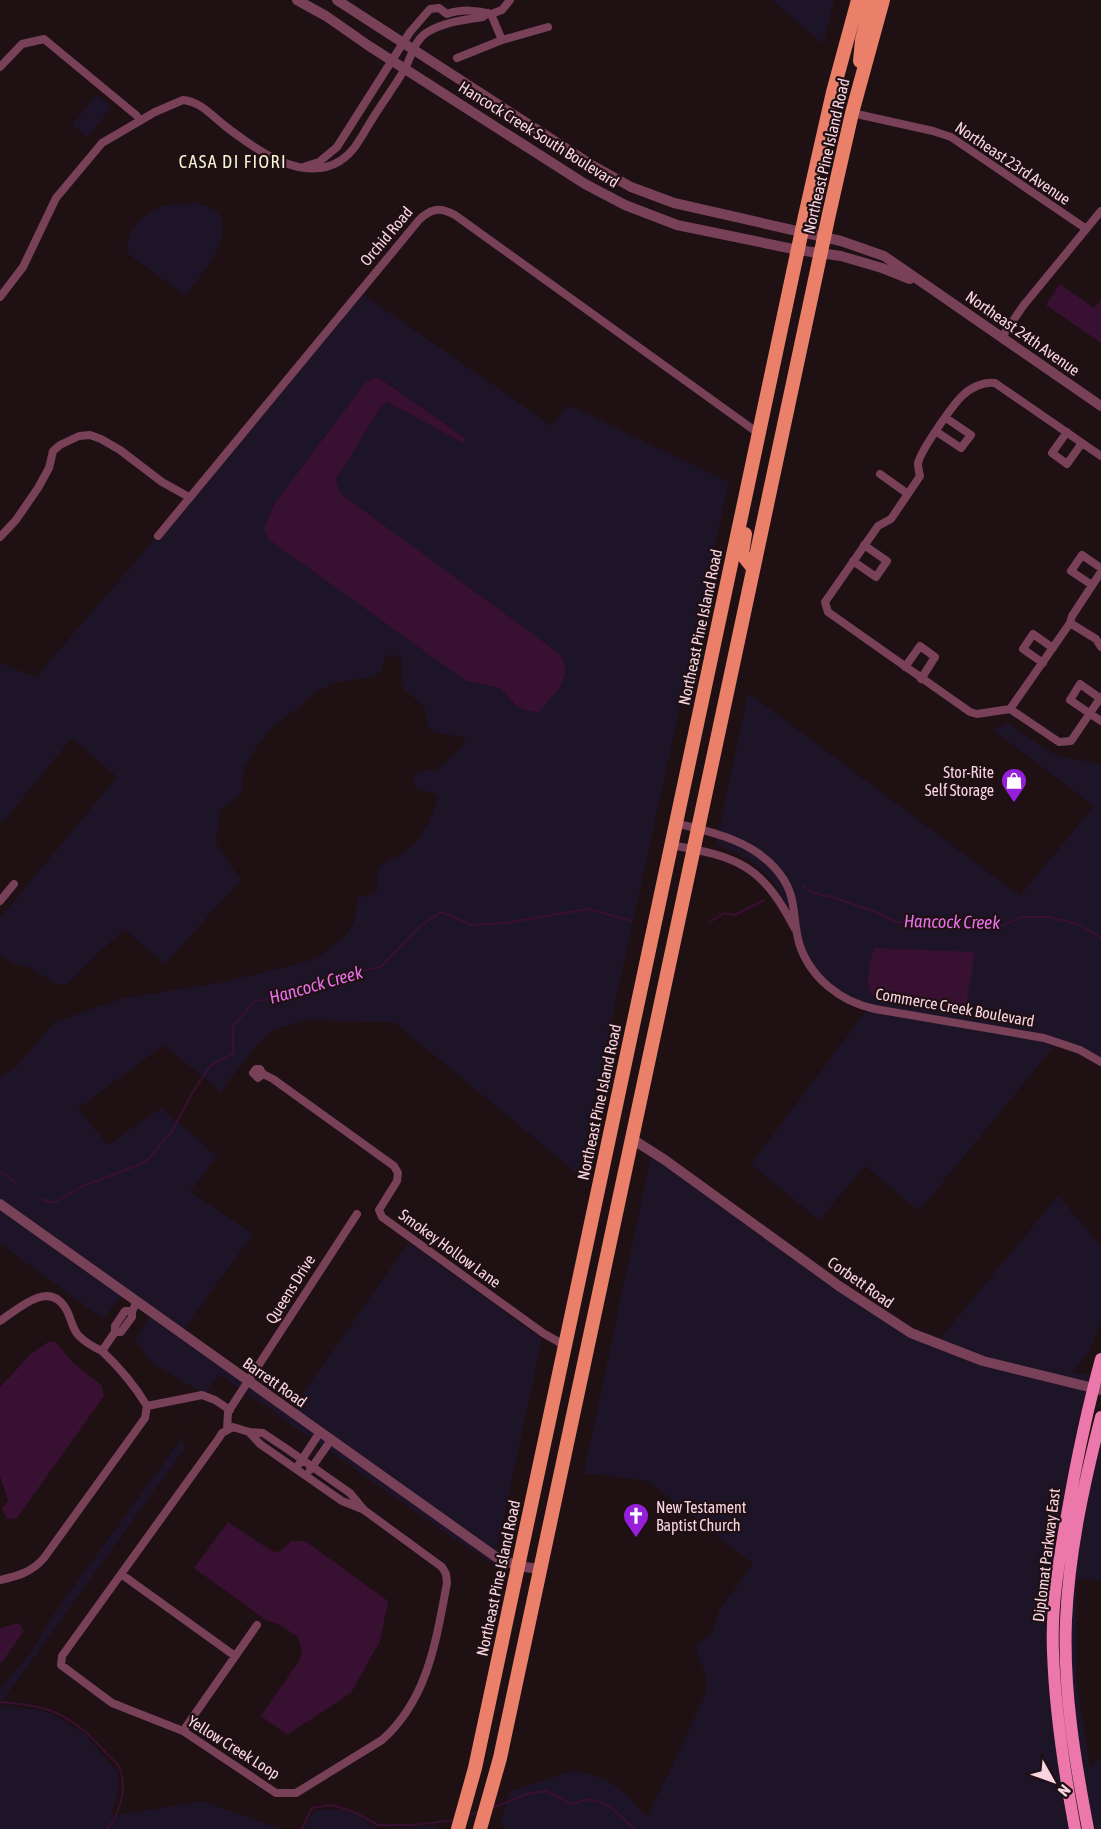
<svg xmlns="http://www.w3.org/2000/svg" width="1101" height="1829" viewBox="0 0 1101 1829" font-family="'Asap Condensed',sans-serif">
<rect width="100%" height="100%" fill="#1f1014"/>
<path fill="#1e1428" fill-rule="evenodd" d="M 772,0 L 834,0 L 823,44 Z
M 96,95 L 111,107 L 88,137 L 72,125 Z
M 197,203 L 217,211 C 236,239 202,273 185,295 L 128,254 C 126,242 128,238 134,228 C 152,203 169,205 197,203 Z
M 357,290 L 552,426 L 568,405 L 729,482 L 578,1174 L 394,1022 L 305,1020 L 271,1031 L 253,1049 L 221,1092 L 164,1045 L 78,1109 L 108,1145 L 161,1108 L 217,1156 L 190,1192 L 253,1234 L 183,1330 L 0,1199 L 0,1078 L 16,1067 L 55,1022 L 121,999 L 224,982 L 305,962 L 319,956 L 331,948 L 347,934 L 355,920 L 357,898 L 373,894 L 378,888 C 372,855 394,864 409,849 C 423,836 435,815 437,796 C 430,790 421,792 414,786 L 413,777 C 419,770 428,769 436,771 L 461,748 L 466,740 L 462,737 L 433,732 L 429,729 L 424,707 L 405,690 L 401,678 L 402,660 L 392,654 L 385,657 L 382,668 L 376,676 L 328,684 L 328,687 L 316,691 L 299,708 L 274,725 L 259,744 L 244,767 L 242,792 L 220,811 L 216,843 L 241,880 L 165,964 L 124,929 L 67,984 L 56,984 L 29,967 L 14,964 L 0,955 L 0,918 L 117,777 L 72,738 L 2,823 L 0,822 L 0,663 L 36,677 L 161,532 ZM 373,378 L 382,379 L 465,438 L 391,402 L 383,404 L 336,479 L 340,493 L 560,654 L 566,669 C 557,696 551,697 528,711 L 513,704 L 500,688 L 466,681 L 268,539 L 270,513 L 274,504 L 365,383 Z
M 748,693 L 1020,896 L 1094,806 L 993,730 L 1008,723 C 1022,732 1049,755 1065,758 C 1078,760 1088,760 1101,766 L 1101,1065 L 1089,1057 L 1056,1044 L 919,1211 L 865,1166 L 819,1220 L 751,1164 L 866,1011 C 842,1003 823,989 809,967 C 802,956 800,940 796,927 C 783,887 758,857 716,845 Z
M 651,1155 L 909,1336 C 967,1363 1026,1376 1088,1391 L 1050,1605 L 1071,1829 L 506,1829 L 500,1824 L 509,1792 L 572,1771 L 585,1773 L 606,1780 L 626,1794 L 646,1817 C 662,1787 678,1756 691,1725 C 696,1712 707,1697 707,1682 C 706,1669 696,1659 696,1646 L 712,1633 L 720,1609 L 753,1564 L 652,1484 L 641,1480 L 584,1473 Z
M 1058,1196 L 1101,1246 L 1101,1323 L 1089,1351 L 1073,1372 L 1092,1376 L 1090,1384 L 983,1357 L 938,1341 Z
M 0,1209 L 494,1561 L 493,1564 L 447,1534 L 222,1376 L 218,1376 L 180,1428 L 185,1448 L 1,1703 L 3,1706 L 39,1710 L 54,1715 L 84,1733 L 118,1773 L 119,1789 L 112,1812 L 114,1816 L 203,1801 L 280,1829 L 0,1829 L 0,1689 L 32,1651 L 53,1615 L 182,1438 L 180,1428 L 205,1392 L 195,1389 L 152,1363 L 135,1340 L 150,1316 L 121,1296 L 103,1319 L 2,1245 L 0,1246 Z
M 409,1242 L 542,1339 L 496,1553 L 293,1408 Z
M 1101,1435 L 1101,1580 L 1076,1579 L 1076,1674 L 1090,1768 L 1101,1758 L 1101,1829 L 1092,1829 C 1082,1770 1069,1708 1070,1647 C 1071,1575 1087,1505 1101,1435 Z
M 332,1809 L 352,1811 L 377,1829 L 437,1826 L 437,1829 L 305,1829 L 314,1811 Z"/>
<path fill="#381031" d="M 1060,284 L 1094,308 L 1101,300 L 1101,343 L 1046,305 Z
M 373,378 L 381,379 L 465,438 L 464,442 L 461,442 L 388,402 L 381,407 L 336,479 L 340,493 L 560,654 L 566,669 L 561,686 L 539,712 L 528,711 L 517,707 L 500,688 L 466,681 L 268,539 L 264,529 L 274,504 L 365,383 Z
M 874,948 L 975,952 L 965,1012 L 879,1000 C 878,999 871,993 871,993 C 864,983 871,958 874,948 Z
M 48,1342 L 56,1342 L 72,1362 L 102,1386 L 104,1396 L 17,1518 L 7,1519 L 2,1509 L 8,1500 L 0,1476 L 0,1387 L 30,1355 Z
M 228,1522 L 272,1551 L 279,1552 L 292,1541 L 305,1541 L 388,1601 L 380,1641 L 351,1693 L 287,1735 L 261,1716 L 299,1661 L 302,1651 L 298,1637 L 280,1625 L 266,1620 L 194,1568 Z
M 19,1623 L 24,1631 L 0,1665 L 0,1628 Z"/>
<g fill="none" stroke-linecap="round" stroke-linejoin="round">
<path stroke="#381031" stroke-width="2" d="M 803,886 L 814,893 L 832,897 L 876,912 L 896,922 L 954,920 L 1001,926 L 1021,917 L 1048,917 L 1078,924 L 1101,938
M 710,922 L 724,913 L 735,915 L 764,900
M 0,1171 L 19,1185
M 41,1199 L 54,1203 L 81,1187 L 146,1162 L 173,1130 L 192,1093 L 211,1065 L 233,1054 L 233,1026 L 255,1001 L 286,997 L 316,988 L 335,976 L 381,967 L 419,927 L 441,912 L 472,925 L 505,923 L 588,909 L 632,921
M 0,1702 C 18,1704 37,1705 54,1712 C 77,1722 92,1737 108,1755 C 112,1759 118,1763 120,1769 C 127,1788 120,1814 107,1829
M 492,1808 L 527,1794 L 545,1791 L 571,1804 L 591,1799 L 608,1805 L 635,1829
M 467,1816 L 478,1812
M 302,1829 L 312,1808 L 332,1805 L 354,1812 L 378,1825 L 414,1825 L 455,1820"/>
<path stroke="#784158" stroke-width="8" d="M 491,14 L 502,40
M 457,58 L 502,40 L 548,27
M 0,67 L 22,44 L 44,39 L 136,115 L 140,120
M 852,113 L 933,131 L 951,137 L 1085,228
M 306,166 L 319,162 L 337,147 L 410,32 L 430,9 L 439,8 L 447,14 C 461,9 478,10 491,14 L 502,10 L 510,0
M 0,297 L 23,267 L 56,198 L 102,143 L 155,112 L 183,100 C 201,102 211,115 225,126 C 255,149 302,184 340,161 C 354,152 360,139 368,126 C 379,107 392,90 403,72 C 411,59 413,42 426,33 C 443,22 464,20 483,17 L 488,13
M 1002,337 L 1023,306 L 1101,211
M 937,432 L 961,448 L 971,435 L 946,418
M 1067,432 L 1052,453 L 1067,464 L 1082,443
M 1101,456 L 995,383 C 984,381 970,388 962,396 C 952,406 921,450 918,463 C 918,467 919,472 920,476 L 891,519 L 878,526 L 825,602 L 828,612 L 970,712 L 977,714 L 1010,709 L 1059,742 L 1071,741 L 1101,697
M 880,474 L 908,494
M 158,536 L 419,220 C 431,208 440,207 455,215 L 758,433
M 0,537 L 16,520 L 38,488 L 49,468 L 53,451 L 60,445 L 79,436 L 90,435 L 101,439 L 120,450 L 162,482 L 189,497
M 853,561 L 876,577 L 887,561 L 864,545
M 1101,572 L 1072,616 L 1070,623 L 1096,639 L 1101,647
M 1092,585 L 1071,571 L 1082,555 L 1101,568
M 1043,663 L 1023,649 L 1033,634 L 1053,648
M 905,667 L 920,646 L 935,657 L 921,679
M 1101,699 L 1080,684 L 1070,700 L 1101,721
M 1010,709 L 1070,623
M 675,823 C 710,832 748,839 774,867 C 799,894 791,913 799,943 C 810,978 841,1002 875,1009 L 1044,1038 L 1080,1050 L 1101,1062
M 671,845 C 739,857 762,865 795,929
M 0,901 L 14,884
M 263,1074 L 258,1078 L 253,1073 L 256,1069 L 260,1069 L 263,1074 L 273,1079 L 394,1166 L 398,1173 L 397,1181 L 379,1210 L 382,1217 L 543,1333 L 564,1345
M 132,1311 L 125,1311 L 115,1326 L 115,1332 L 121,1332 L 132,1317 L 132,1311 L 137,1302
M 0,1321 C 17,1310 47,1281 64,1306 C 71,1315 71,1327 78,1335 C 85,1342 93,1347 102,1351
M 147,1406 L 202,1395 L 215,1400 L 230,1410
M 233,1427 L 249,1432 L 263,1433 L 287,1449 L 350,1493 L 364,1510 L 442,1567 L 446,1574 L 447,1583 C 436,1641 428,1699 382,1740 L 296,1793 L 276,1793 L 183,1731 L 112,1703 L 61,1665 L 62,1656 L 219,1438 L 222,1433 Z
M 227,1430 L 228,1412 L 357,1214
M 249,1432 L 260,1444 L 342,1501 L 362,1509
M 299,1464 L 320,1432
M 310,1470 L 331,1440
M 121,1574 L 235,1656
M 0,1580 C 18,1576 32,1572 44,1558 L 145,1418 L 147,1406 C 135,1386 119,1367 102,1351 L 115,1332
M 183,1731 L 257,1625"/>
<path stroke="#784158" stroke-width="10" d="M 297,0 L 326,16 L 369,46 L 585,184 L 625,205 L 677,225 L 798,250 L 841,256 L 882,268 L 910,279
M 337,0 L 590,164 L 631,187 L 674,203 L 841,241 L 884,256 L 1101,406
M 632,1139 L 665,1160 L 839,1286 L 911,1333 L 983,1361 L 1101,1390
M 0,1204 L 496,1557 L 518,1566 L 539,1569"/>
<path stroke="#ec78ab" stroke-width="12" d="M 1075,1829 C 1064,1770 1055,1711 1053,1652 C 1051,1606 1059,1560 1067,1515 C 1076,1463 1087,1410 1101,1359
M 1088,1829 C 1075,1761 1063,1689 1066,1620 C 1069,1552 1084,1483 1101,1417"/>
<path stroke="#ea7f6a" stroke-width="14" d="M 860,61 L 862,40 L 872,0
M 745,534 L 742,554 L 753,568
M 458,1829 L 475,1768 L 546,1435 L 805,216 L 833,92 L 858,0
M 480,1829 L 500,1758 L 829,214 L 852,113 L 883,0"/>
</g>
<defs>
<symbol id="shop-pin" viewBox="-11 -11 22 30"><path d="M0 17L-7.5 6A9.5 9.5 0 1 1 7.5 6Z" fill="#961fda" stroke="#1f1014"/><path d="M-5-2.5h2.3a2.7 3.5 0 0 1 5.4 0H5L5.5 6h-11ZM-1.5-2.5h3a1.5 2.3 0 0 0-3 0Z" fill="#fff"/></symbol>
<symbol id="church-pin" viewBox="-11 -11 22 30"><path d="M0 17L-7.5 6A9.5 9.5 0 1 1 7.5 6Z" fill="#961fda" stroke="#1f1014"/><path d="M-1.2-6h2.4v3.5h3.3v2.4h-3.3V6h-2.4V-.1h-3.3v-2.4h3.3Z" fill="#fff"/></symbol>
</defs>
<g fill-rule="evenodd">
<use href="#shop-pin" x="999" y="766" width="30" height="40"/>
<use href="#church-pin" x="621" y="1501" width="30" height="40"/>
</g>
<g text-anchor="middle" stroke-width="4.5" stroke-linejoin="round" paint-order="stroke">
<g font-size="16" fill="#f9d4e1" stroke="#1f1014">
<text transform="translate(539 134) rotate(32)" y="6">Hancock Creek South Boulevard</text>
<text transform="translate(826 156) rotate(-77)" y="6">Northeast Pine Island Road</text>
<text transform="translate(1013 163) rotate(34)" y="6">Northeast 23rd Avenue</text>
<text transform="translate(386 236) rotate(-50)" y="6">Orchid Road</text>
<text transform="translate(1023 333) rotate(35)" y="6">Northeast 24th Avenue</text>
<text transform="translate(700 627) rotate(-78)" y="6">Northeast Pine Island Road</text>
<text transform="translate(955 1007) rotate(10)" y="6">Commerce Creek Boulevard</text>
<text transform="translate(599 1102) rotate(-78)" y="6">Northeast Pine Island Road</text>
<text transform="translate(450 1248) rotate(36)" y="6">Smokey Hollow Lane</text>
<text transform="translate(861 1282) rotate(35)" y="6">Corbett Road</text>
<text transform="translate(290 1289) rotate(-58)" y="6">Queens Drive</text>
<text transform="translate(275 1382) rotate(35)" y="6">Barrett Road</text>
<text transform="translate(1046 1555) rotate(-83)" y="6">Diplomat Parkway East</text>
<text transform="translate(498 1578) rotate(-78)" y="6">Northeast Pine Island Road</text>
<text transform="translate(234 1747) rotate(32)" y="6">Yellow Creek Loop</text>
</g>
<g font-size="16" fill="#f9d4e1" stroke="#1f1014" text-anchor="end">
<text x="994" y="778">Stor-Rite<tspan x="994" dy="18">Self Storage</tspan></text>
<text x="656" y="1513" text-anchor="start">New Testament<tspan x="656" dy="18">Baptist Church</tspan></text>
</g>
<g font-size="18" letter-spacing="1.5" fill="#f9f6d6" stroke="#1f1014">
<text x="233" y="168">CASA DI FIORI</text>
</g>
<g font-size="18" font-style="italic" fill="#eb70eb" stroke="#1f1014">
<text transform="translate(952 922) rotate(1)" y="6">Hancock Creek</text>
<text transform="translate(316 985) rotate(-16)" y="6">Hancock Creek</text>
</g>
</g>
<g transform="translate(1053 1781) rotate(130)" stroke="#1f1014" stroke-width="4.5" paint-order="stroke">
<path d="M0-4.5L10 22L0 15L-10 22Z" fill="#f9d4e1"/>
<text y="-9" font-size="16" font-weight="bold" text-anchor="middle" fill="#f9d4e1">N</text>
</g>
</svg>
